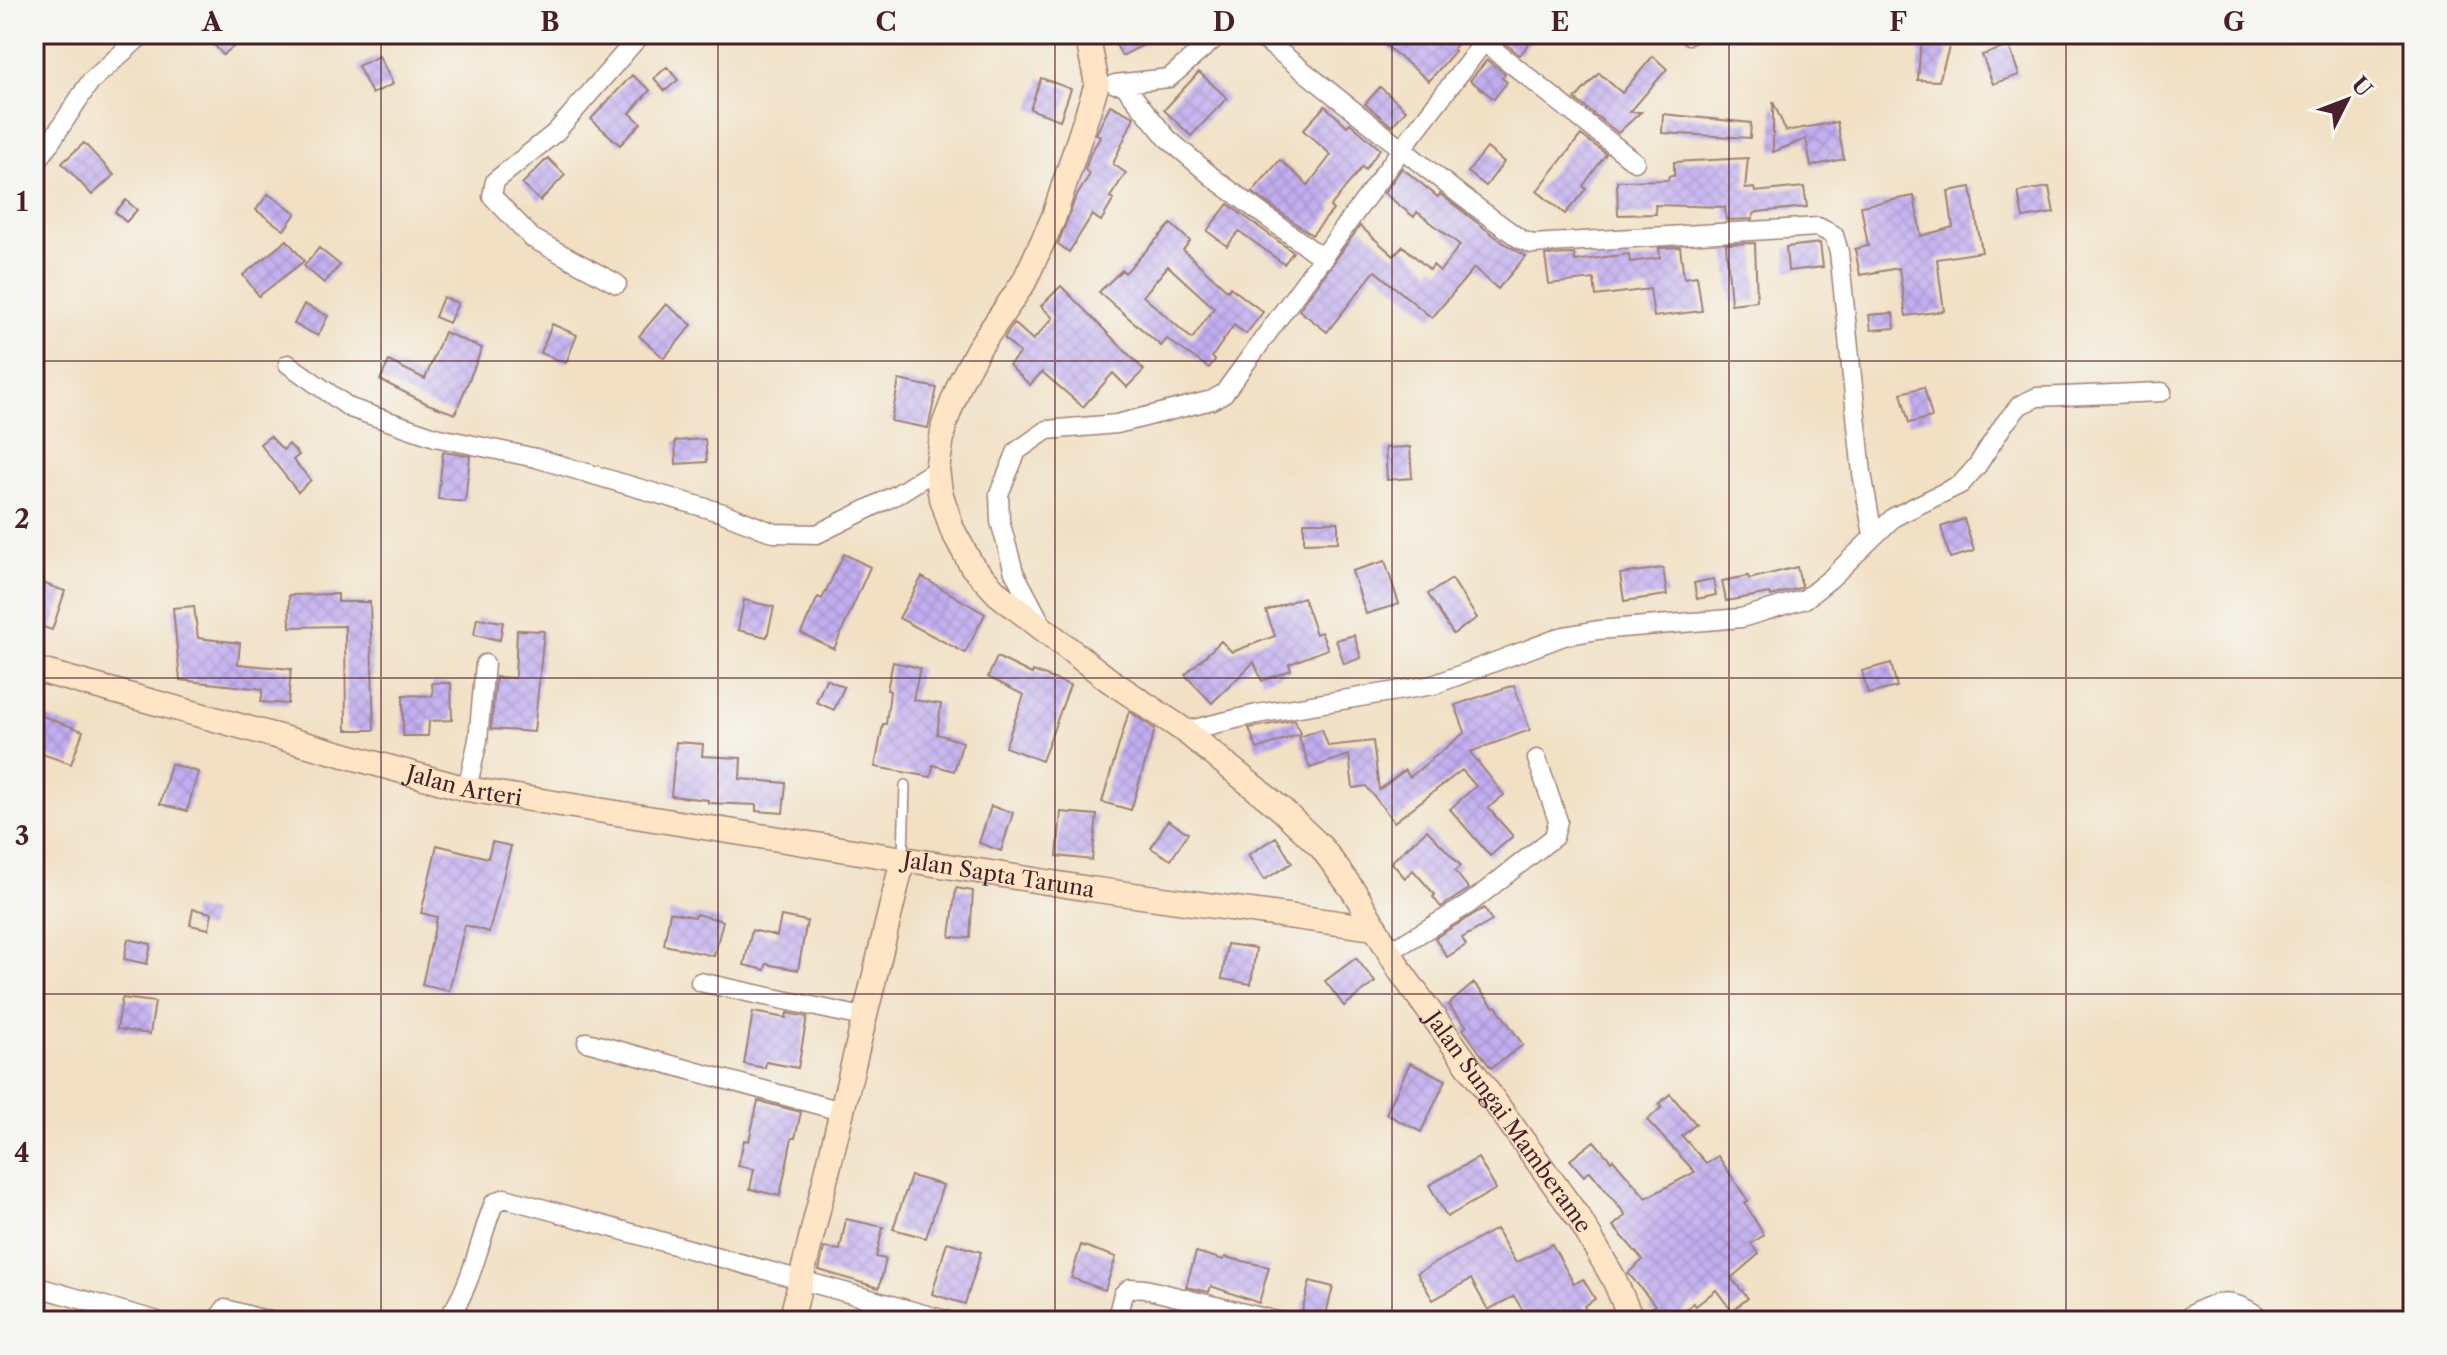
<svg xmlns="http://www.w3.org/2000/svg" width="2447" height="1355" viewBox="0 0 2447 1355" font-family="'Libre Caslon Text',serif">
<defs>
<pattern id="building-cross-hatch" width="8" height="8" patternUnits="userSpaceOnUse" patternTransform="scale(2)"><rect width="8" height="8" fill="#c1adf0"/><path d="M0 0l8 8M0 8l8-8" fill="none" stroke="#a794ce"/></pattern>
</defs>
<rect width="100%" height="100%" fill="#f6f6f2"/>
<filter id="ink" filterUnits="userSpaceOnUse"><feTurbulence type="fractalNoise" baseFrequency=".0125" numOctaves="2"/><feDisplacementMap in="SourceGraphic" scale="16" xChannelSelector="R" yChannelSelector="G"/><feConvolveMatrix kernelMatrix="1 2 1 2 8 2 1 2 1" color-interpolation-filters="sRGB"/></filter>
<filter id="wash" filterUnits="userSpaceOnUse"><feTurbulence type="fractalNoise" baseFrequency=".006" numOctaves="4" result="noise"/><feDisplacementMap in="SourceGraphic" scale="32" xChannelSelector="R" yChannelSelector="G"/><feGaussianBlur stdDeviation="1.8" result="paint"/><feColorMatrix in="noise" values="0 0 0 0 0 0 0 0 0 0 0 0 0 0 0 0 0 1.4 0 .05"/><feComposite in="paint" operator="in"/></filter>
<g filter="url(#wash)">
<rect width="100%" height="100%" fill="#f1e0c3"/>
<g id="blocks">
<path fill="url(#building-cross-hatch)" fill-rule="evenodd" d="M 205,34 L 249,34 L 223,55 Z
M 1110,34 L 1164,34 L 1122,56 Z
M 1372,34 L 1464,34 L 1453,50 L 1455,51 L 1429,81 Z
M 1507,34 L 1536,34 L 1520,55 L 1502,41 Z
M 1925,34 L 1953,34 L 1939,81 L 1918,80 L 1920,52 Z
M 2009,46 L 2019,75 L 1993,84 L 1982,55 Z
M 379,56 L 393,84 L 372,94 L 358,66 Z
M 1653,56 L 1667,69 L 1630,112 L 1641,112 L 1618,133 L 1575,99 L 1599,73 L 1622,93 Z
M 1487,60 L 1505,74 L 1502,78 L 1507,82 L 1494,99 L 1470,80 Z
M 667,67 L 678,80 L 665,91 L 654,78 Z
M 1199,72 L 1227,98 L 1191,136 L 1164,110 Z
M 632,75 L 650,90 L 630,113 L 641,123 L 620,145 L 591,119 Z
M 1041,78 L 1071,89 L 1060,120 L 1030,109 Z
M 1380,87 L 1406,110 L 1392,126 L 1365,104 Z
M 1773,102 L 1786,131 L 1837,122 L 1844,159 L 1811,166 L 1806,139 L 1773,152 Z
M 1110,105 L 1134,117 L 1113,164 L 1126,173 L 1110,197 L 1114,199 L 1101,221 L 1092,215 L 1069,252 L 1058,244 L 1075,199 L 1090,174 L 1085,170 L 1090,154 L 1101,136 L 1096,134 Z
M 1325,106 L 1347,126 L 1350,123 L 1380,149 L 1365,170 L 1362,167 L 1330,207 L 1333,210 L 1312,235 L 1252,192 L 1280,160 L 1308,185 L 1331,155 L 1303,130 Z
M 1663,114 L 1751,123 L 1750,138 L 1662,133 Z
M 1581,135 L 1606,154 L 1583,186 L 1586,189 L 1565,214 L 1537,191 Z
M 84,143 L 114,175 L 92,195 L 62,163 Z
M 1487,148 L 1504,162 L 1486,186 L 1468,172 Z
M 548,158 L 565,175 L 540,201 L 522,184 Z
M 1748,158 L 1745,189 L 1754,188 L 1755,192 L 1804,187 L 1807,207 L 1758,212 L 1753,214 L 1753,219 L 1726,220 L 1725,207 L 1655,205 L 1656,214 L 1618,215 L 1617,181 L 1668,180 L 1669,176 L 1674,176 L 1674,162 Z
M 1402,168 L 1438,197 L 1440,194 L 1505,244 L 1526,256 L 1498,289 L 1474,268 L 1432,318 L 1375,271 L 1327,332 L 1299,310 L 1360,226 L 1394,256 L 1403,246 L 1430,270 L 1433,265 L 1440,271 L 1460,245 L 1417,212 L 1414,217 L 1384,193 Z
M 1971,187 L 1982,252 L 1937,259 L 1944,311 L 1906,316 L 1899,268 L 1860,275 L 1855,249 L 1868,246 L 1861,206 L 1914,196 L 1921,236 L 1953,227 L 1948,191 Z
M 2049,187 L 2054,213 L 2023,218 L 2018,192 Z
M 268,194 L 296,213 L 284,230 L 256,210 Z
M 126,200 L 137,210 L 126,222 L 115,212 Z
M 1228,204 L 1293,252 L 1284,264 L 1239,231 L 1227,246 L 1207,231 Z
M 1171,224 L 1190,241 L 1183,250 L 1228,291 L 1230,287 L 1263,312 L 1246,334 L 1234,325 L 1212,357 L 1215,360 L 1209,368 L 1167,339 L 1161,346 L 1099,292 L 1122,270 L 1125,273 ZM 1168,266 L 1214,308 L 1192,339 L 1143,296 Z
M 287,240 L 304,261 L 259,296 L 243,275 Z
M 1755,243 L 1757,301 L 1731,304 L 1726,244 Z
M 1820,243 L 1823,267 L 1788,271 L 1786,247 Z
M 1680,247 L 1684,278 L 1697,276 L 1702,311 L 1654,317 L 1650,289 L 1596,296 L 1594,279 L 1549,284 L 1545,255 L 1574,254 L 1575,261 L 1629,254 L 1630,262 L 1660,258 L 1659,248 Z
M 319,248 L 340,265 L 324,283 L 304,266 Z
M 1061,286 L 1144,370 L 1127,387 L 1113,373 L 1083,407 L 1042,372 L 1030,385 L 1009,365 L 1020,353 L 1004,338 L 1014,323 L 1033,340 L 1053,318 L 1041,306 Z
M 443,297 L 458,303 L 449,323 L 435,317 Z
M 304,304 L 328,316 L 318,336 L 294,324 Z
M 666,304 L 692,325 L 664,358 L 639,336 Z
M 1893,313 L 1895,328 L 1871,330 L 1869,315 Z
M 552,324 L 577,335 L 566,363 L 541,353 Z
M 444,332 L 482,348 L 455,414 L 428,404 L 380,380 L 389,361 L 425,379 Z
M 899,380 L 937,388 L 928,428 L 891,421 Z
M 1924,387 L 1932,417 L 1909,423 L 1901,393 Z
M 270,436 L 283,450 L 289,444 L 299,455 L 293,460 L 311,480 L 298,492 L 260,444 Z
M 705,439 L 707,462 L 676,464 L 675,441 Z
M 1410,447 L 1412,478 L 1387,480 L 1385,448 Z
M 443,452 L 470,456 L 465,502 L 438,499 Z
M 1964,519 L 1974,551 L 1950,558 L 1941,527 Z
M 1304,522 L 1338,522 L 1338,542 L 1304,543 Z
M 844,554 L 870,567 L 834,649 L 801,633 L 818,597 L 822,599 Z
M 1385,561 L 1399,604 L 1366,614 L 1352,571 Z
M 1797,567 L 1802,586 L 1799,588 L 1771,596 L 1770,593 L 1726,601 L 1722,581 L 1748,576 L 1749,579 Z
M 1663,568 L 1667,595 L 1624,601 L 1620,574 Z
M 922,577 L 985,614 L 965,653 L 899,618 Z
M 1452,579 L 1477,618 L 1453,634 L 1428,594 Z
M 1713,579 L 1716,595 L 1697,599 L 1694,583 Z
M 34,580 L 65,591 L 52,630 L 34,624 Z
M 338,594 L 338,602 L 370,602 L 374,730 L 346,730 L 345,626 L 290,627 L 289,595 Z
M 1303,597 L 1316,634 L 1321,632 L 1328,649 L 1289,664 L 1291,670 L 1262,681 L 1254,662 L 1212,703 L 1185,675 L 1221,641 L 1232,652 L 1275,636 L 1266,611 Z
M 744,600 L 774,607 L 767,637 L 738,630 Z
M 194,606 L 198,638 L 240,643 L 238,664 L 291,669 L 288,704 L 261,702 L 263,689 L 180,680 L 173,608 Z
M 477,618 L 503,622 L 500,640 L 474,635 Z
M 517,630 L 544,631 L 534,732 L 491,729 L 496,677 L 515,678 Z
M 1354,635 L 1361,658 L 1344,664 L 1336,640 Z
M 997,657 L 1032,674 L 1033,671 L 1070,685 L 1042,761 L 1005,747 L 1024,695 L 988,677 Z
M 893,662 L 920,668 L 913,700 L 941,704 L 937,734 L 963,742 L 954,771 L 933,765 L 931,777 L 875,767 L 883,724 L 886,724 L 890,691 L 887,690 Z
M 1891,663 L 1897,687 L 1868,694 L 1862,671 Z
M 826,679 L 844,687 L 834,710 L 816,702 Z
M 432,683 L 451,683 L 452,720 L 429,721 L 428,736 L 403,736 L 403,695 L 433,696 Z
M 1514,685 L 1530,730 L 1470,752 L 1504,795 L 1488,808 L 1513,836 L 1490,856 L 1450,809 L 1476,786 L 1462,770 L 1394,822 L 1366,786 L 1353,788 L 1349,755 L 1310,768 L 1299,737 L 1322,729 L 1328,746 L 1373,741 L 1379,790 L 1405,770 L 1410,777 L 1465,732 L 1455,705 Z
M 1129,711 L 1155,729 L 1131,810 L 1102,802 Z
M 34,713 L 83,731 L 71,764 L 34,751 Z
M 1295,720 L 1300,734 L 1257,749 L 1249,728 Z
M 676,742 L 703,744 L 702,756 L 741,758 L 740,779 L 786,783 L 783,813 L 756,811 L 756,805 L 708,803 L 708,800 L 671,796 Z
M 171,764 L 198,772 L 187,811 L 160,804 Z
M 991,806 L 1013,813 L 1001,851 L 979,843 Z
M 1061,812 L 1097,815 L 1092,860 L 1057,856 Z
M 1168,820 L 1188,833 L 1171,860 L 1151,848 Z
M 1427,830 L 1461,866 L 1455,871 L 1469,889 L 1441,907 L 1433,897 L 1435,895 L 1413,870 L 1405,878 L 1391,862 Z
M 1276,837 L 1292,863 L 1264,880 L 1248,855 Z
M 492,842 L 511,846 L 489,932 L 465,925 L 449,991 L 422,985 L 437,917 L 421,913 L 437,845 L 488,858 Z
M 956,888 L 973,891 L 970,938 L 950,937 Z
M 1484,908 L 1492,921 L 1462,938 L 1466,945 L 1447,957 L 1435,938 Z
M 193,909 L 212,913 L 209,929 L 190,925 Z
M 670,912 L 695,917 L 696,914 L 723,921 L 714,956 L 664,945 Z
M 781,916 L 807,921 L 798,970 L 766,964 L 765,970 L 744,965 L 752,930 L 777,936 Z
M 128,939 L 151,944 L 147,964 L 124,959 Z
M 1227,944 L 1256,948 L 1251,984 L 1222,979 Z
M 1356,958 L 1375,982 L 1344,1006 L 1325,981 Z
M 1474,983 L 1494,1007 L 1496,1006 L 1523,1045 L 1491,1068 L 1463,1029 L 1467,1026 L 1448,1005 Z
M 122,998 L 155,1002 L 150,1034 L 117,1029 Z
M 753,1012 L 786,1018 L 787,1013 L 807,1017 L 798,1068 L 766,1062 L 765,1068 L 744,1064 Z
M 1410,1063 L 1446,1080 L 1421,1132 L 1386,1114 Z
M 1670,1094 L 1696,1124 L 1682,1136 L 1706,1163 L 1718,1156 L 1748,1201 L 1745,1203 L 1764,1235 L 1751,1244 L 1759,1254 L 1731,1278 L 1748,1298 L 1732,1311 L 1716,1290 L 1696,1306 L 1693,1303 L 1674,1321 L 1660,1321 L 1650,1310 L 1655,1305 L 1628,1273 L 1643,1260 L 1613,1226 L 1626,1215 L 1590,1171 L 1584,1176 L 1570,1160 L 1594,1141 L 1611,1161 L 1613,1159 L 1646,1198 L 1695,1172 L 1647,1120 L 1662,1107 L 1659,1104 Z
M 758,1101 L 801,1112 L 795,1138 L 792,1138 L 780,1196 L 750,1189 L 754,1169 L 738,1166 L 744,1140 L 749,1141 Z
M 1478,1158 L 1496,1189 L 1447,1217 L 1429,1185 Z
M 911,1176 L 943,1185 L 926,1238 L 893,1229 Z
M 846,1219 L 883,1227 L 876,1257 L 886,1259 L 879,1288 L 819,1270 L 824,1248 L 840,1250 Z
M 1496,1229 L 1516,1263 L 1552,1244 L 1574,1284 L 1583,1279 L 1595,1299 L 1584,1306 L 1591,1321 L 1529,1321 L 1514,1296 L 1488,1310 L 1471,1279 L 1433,1300 L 1417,1273 Z
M 947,1242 L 981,1252 L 965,1304 L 932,1294 Z
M 1081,1245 L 1116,1257 L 1105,1290 L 1071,1278 Z
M 1196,1252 L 1224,1260 L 1225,1257 L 1269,1267 L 1259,1303 L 1211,1286 L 1209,1292 L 1186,1287 Z
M 1310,1281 L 1333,1287 L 1324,1321 L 1301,1315 Z
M 864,1310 L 904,1321 L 861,1321 Z"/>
</g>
</g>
<g filter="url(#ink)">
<use href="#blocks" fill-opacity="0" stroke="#9e8077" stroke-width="2"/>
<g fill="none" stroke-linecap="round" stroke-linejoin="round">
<defs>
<path id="lane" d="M 903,856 L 905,785"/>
<path id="street" d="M 1257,34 L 1464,198 L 1520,239 L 1532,244 L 1818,227 L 1834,235 L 1839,252 L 1862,473 L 1873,535
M 1687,34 L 1689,35
M 1484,42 L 1635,162
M 1115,84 L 1169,78 L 1220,34
M 1123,84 L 1167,138 L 1216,180 L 1324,259
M 34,167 L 90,82 L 143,34
M 617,284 L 532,238 L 492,196 L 495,181 L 556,132 L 641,34
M 288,364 L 350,408 L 435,437 L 536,458 L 723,513 L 774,533 L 817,534 L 896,495 L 937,469
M 1042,625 L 1014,572 L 1000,521 L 999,494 L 1017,451 L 1047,430 L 1117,424 L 1212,400 L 1224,393 L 1403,147 L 1490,34
M 1185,731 L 1257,714 L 1433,685 L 1564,636 L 1598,630 L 1741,618 L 1805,599 L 1830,579 L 1894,517 L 1961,484 L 1977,466 L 2004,424 L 2020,405 L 2037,397 L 2162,392
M 467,789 L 478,740 L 485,664
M 1389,952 L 1469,904 L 1554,837 L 1558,821 L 1537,759
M 700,982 L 863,1017
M 587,1042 L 841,1111
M 34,1286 L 158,1321
M 216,1321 L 225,1309 L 269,1321
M 445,1321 C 470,1294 480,1238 494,1203 L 505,1198 L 949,1321
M 1116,1321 L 1123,1294 L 1130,1288 L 1145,1289 L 1277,1321
M 2183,1321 C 2211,1298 2236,1297 2264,1321"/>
<g id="secondary">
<path id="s1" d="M 1087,34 L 1097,84 L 1053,219 L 1024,282 L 978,349 L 960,383 L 944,425 L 937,469 L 940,492 L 952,529 L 972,566 L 998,594 L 1109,680 L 1185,731 L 1281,809 L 1322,848 L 1355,893 L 1401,972 L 1580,1220 L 1614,1279 L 1632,1321"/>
<path id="s2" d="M 34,669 L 467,789 L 1090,889 L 1374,928"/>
<path d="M 791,1321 L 903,859"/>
</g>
</defs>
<use href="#lane" stroke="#9e8077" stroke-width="12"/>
<use href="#street" stroke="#9e8077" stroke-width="21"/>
<use href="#secondary" stroke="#9e8077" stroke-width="27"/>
<use href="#lane" stroke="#fff" stroke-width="9"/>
<use href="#street" stroke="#fff" stroke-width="18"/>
<use href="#secondary" stroke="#fde5c5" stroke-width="24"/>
</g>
</g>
<path fill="none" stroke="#4a1f2b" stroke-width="2" stroke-opacity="0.55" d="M 381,34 L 381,1321M 718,34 L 718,1321M 1055,34 L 1055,1321M 1392,34 L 1392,1321M 1729,34 L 1729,1321M 2066,34 L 2066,1321M 34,361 L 2413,361M 34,678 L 2413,678M 34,994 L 2413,994"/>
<g text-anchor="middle" stroke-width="8" stroke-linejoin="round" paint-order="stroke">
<g font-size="22" fill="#4a1f2b" stroke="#f6f6f2">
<text dy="8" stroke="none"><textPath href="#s2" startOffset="446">Jalan Arteri</textPath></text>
<text dy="8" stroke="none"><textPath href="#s2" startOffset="988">Jalan Sapta Taruna</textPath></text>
<text dy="8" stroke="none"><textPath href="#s1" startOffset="1358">Jalan Sungai Mamberame</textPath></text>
</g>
</g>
<rect width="2447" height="1355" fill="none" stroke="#f6f6f2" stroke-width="88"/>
<g transform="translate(2347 100) rotate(48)" stroke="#f6f6f2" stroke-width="6" paint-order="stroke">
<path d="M0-6L14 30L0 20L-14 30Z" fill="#4a1f2b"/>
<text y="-12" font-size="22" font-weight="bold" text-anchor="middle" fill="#4a1f2b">U</text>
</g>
<rect x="44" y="44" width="2359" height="1267" fill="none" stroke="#4a1f2b" stroke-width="3"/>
<g font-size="26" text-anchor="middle" font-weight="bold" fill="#4a1f2b">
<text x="212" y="31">A</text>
<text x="550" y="31">B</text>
<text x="886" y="31">C</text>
<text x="1224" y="31">D</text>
<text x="1560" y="31">E</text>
<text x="1898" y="31">F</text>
<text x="2234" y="31">G</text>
<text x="22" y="211">1</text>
<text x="22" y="528">2</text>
<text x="22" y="845">3</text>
<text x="22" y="1162">4</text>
</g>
</svg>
